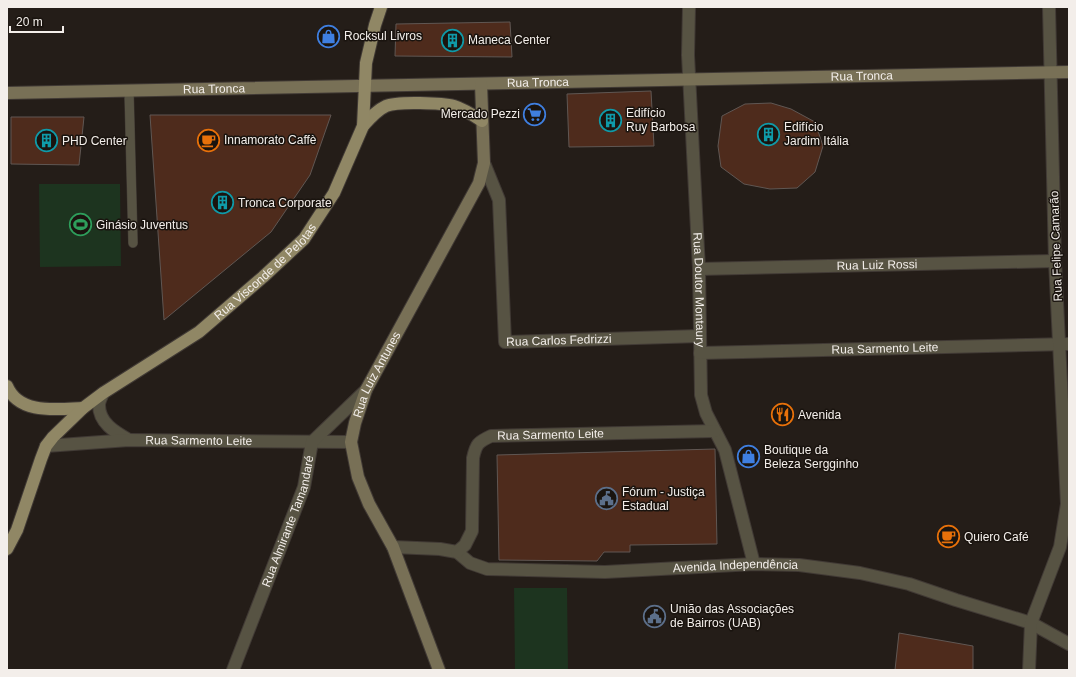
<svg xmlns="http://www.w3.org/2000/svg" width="1076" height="677" viewBox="0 0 1076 677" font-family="Helvetica,sans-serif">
<rect width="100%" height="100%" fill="#241d18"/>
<path fill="#1d341f" d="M 39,184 L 120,184 L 121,266 L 40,267 Z
M 514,588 L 567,588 L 568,670 L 515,670 Z"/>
<path fill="#4e2b1c" stroke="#605753" d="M 510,22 L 512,57 L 395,56 L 396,24 Z
M 651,91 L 654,146 L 569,147 L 567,94 Z
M 771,103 L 791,109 L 815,122 L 823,146 L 815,172 L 797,188 L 770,189 L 744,184 L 721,167 L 718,146 L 722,116 L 745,104 Z
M 150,115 L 331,115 L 310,175 L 271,232 L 164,320 Z
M 11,117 L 84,117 L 79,165 L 11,164 Z
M 715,449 L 717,544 L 630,545 L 630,552 L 604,552 L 597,561 L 499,560 L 497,455 Z
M 899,633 L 973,646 L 973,670 L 895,670 Z"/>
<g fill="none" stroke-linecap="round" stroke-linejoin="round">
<defs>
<path id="lane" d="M 129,91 L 133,243"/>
<g id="street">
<path id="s1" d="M 689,7 L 688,55 L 699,269 L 701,395 L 706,413 L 725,450 L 754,564"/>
<path id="s2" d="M 484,163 L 499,200 L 505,342 L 700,336"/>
<path id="s3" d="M 699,269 L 1055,261"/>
<path id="s4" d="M 700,353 L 1069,344"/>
<path d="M 103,393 C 102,396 99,401 99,405 C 99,423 115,432 129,440"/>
<path id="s5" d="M 46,446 L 129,440 L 351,442"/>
<path id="s6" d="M 393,547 L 440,549 L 457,552 L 470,563 L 487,569 L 605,572 L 754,564 L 799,565 L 860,573 L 909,584 L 956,600 L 1031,623 L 1069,644"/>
<path id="s7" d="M 457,552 L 465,545 L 472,531 L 473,458 C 476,444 478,442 491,436 L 715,431"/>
<path id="s8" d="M 233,670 L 304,487 L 312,442 L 366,390"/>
<path d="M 1029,670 L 1031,623 L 1060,547 L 1067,504 L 1055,261 L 1049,7"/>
</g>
<g id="secondary">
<path id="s9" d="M 7,93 L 1069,72"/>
<path id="s10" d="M 439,670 L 393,547 L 369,504 L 358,477 L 351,442 L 355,423 L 366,390 L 479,183 L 484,163 L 481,84"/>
</g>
<g id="primary">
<path d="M 363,126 C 370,118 377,110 386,106 C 397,101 443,103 454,106 C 464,109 473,115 482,121"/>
<path d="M 7,386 C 19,415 57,409 83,408"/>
<path id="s11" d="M 7,549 L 17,530 L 41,459 L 46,446 L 53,437 L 83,408 L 103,393 L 199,332 L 263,277 L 304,239 L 334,193 L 363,126 L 366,63 L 375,25 L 381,7"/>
</g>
</defs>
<use href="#lane" stroke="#413a35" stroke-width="10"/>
<use href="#street" stroke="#413a35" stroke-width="14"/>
<use href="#secondary" stroke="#413a35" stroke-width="14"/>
<use href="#primary" stroke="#413a35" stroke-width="14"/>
<use href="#lane" stroke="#575343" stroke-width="9"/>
<use href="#street" stroke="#575343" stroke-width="12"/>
<use href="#secondary" stroke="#787056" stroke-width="12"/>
<use href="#primary" stroke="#908765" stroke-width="12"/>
</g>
<defs>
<symbol id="shop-ring" viewBox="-11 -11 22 22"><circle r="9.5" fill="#1a140f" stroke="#3f7fe0" stroke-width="1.5"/><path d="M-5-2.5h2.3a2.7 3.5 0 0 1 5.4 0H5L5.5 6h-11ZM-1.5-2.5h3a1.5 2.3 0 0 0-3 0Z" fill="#3f7fe0"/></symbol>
<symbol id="building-ring" viewBox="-11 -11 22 22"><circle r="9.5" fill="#1a140f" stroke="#0f9aa8" stroke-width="1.5"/><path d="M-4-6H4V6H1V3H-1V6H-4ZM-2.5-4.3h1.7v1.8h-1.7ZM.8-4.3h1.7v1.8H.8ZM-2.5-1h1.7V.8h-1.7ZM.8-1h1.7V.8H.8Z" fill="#0f9aa8"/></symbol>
<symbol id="supermarket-ring" viewBox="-11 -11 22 22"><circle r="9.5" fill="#1a140f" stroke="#3f7fe0" stroke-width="1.5"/><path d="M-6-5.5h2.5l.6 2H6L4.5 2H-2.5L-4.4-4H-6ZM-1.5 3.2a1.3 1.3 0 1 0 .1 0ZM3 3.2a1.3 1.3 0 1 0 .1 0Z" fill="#3f7fe0"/></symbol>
<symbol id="cafe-ring" viewBox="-11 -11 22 22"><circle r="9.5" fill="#1a140f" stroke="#e8710a" stroke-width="1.5"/><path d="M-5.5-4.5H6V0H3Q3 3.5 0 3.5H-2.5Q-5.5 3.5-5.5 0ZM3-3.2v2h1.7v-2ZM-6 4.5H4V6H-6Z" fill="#e8710a"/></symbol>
<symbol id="stadium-ring" viewBox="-11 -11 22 22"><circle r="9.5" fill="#1a140f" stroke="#2e9e5b" stroke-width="1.5"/><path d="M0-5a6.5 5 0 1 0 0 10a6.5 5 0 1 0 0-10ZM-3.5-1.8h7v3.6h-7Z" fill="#2e9e5b"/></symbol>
<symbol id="restaurant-ring" viewBox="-11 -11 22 22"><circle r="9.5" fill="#1a140f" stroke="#e8710a" stroke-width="1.5"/><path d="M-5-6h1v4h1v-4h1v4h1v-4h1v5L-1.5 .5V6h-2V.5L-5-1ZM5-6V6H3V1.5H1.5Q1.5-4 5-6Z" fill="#e8710a"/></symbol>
<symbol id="civic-ring" viewBox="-11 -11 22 22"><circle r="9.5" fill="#1a140f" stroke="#5c6f8a" stroke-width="1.5"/><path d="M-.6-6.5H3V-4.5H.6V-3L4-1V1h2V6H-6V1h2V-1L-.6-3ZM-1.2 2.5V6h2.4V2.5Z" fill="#5c6f8a"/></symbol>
</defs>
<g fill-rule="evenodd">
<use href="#shop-ring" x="316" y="24" width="25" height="25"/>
<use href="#building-ring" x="440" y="28" width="25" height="25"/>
<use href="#supermarket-ring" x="522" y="102" width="25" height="25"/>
<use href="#building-ring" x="598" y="108" width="25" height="25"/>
<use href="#building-ring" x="756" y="122" width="25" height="25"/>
<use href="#cafe-ring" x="196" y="128" width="25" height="25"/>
<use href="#building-ring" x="34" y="128" width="25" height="25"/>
<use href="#building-ring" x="210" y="190" width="25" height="25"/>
<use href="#stadium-ring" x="68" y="212" width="25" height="25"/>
<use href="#restaurant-ring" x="770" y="402" width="25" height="25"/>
<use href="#shop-ring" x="736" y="444" width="25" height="25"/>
<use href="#civic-ring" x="594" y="486" width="25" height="25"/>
<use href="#cafe-ring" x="936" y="524" width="25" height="25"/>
<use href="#civic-ring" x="642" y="604" width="25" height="25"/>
</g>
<g text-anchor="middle" stroke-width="3" stroke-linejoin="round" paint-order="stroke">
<g font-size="12" fill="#f3eeea" stroke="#1a140f" text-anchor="start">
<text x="344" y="40">Rocksul Livros</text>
<text x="468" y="44">Maneca Center</text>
<text x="626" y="117">Edifício<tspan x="626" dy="14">Ruy Barbosa</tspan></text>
<text x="520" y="118" text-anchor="end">Mercado Pezzi</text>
<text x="784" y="131">Edifício<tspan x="784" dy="14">Jardim Itália</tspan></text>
<text x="224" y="144">Innamorato Caffè</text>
<text x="62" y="145">PHD Center</text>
<text x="238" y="207">Tronca Corporate</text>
<text x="96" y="229">Ginásio Juventus</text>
<text x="798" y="419">Avenida</text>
<text x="764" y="454">Boutique da<tspan x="764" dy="14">Beleza Sergginho</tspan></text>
<text x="622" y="496">Fórum - Justiça<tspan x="622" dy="14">Estadual</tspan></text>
<text x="964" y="541">Quiero Café</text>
<text x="670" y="613">União das Associações<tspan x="670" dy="14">de Bairros (UAB)</tspan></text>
</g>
<g font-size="12" fill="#f3eeea" stroke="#1a140f">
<text dy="4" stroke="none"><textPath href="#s9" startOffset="855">Rua Tronca</textPath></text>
<text dy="4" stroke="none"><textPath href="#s9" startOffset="531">Rua Tronca</textPath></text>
<text dy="4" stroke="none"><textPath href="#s9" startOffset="207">Rua Tronca</textPath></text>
<text transform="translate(1056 246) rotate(-92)" y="4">Rua Felipe Camarão</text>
<text dy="4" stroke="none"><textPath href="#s3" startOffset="178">Rua Luiz Rossi</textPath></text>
<text dy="4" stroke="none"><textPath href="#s11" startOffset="392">Rua Visconde de Pelotas</textPath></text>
<text dy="4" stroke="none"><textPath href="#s1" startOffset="283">Rua Doutor Montaury</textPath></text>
<text dy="4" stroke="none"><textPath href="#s2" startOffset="236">Rua Carlos Fedrizzi</textPath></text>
<text dy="4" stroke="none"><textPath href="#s4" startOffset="185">Rua Sarmento Leite</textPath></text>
<text dy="4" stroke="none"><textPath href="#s10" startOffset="318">Rua Luiz Antunes</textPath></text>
<text dy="4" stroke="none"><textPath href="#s7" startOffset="189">Rua Sarmento Leite</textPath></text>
<text dy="4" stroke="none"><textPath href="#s5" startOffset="153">Rua Sarmento Leite</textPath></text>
<text dy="4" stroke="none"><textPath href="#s8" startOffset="159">Rua Almirante Tamandaré</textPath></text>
<text dy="4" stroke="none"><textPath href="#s6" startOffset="348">Avenida Independência</textPath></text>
</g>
</g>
<rect width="1076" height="677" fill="none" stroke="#f3eeea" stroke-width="16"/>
<path d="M10 26v6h53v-6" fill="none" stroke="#f3eeea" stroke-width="2"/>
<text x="16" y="26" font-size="12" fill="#f3eeea" stroke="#1a140f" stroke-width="3" paint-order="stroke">20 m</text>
</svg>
